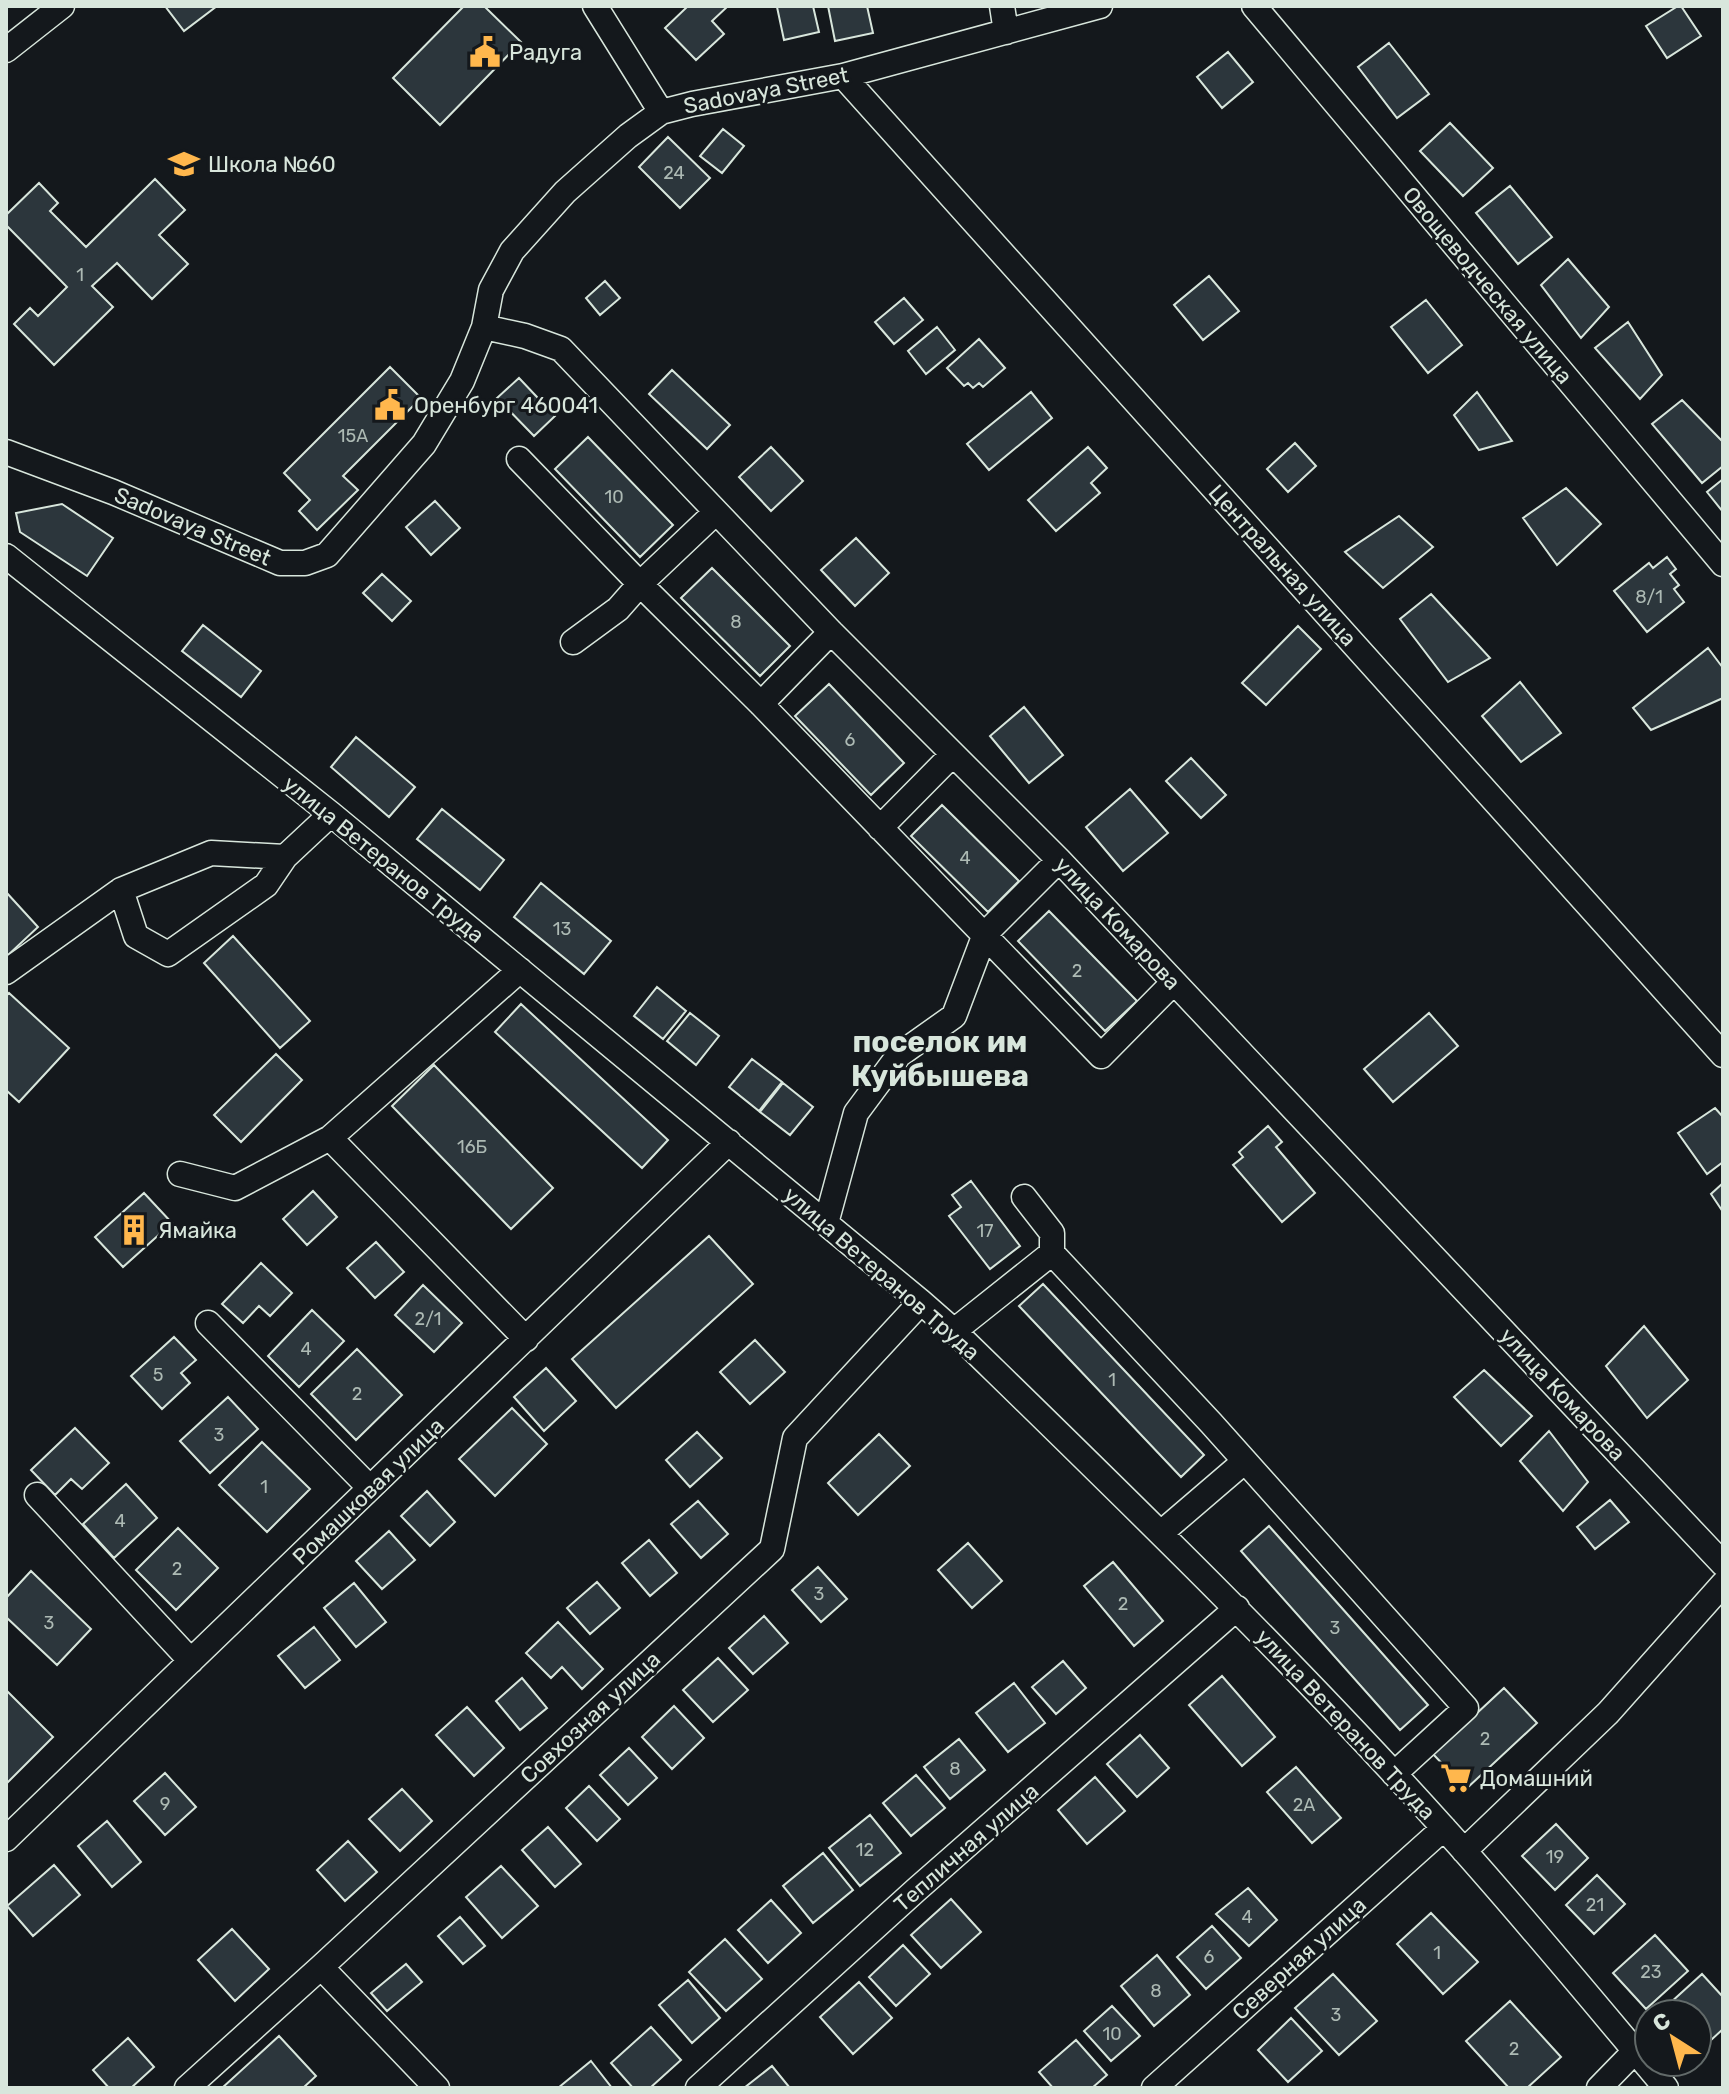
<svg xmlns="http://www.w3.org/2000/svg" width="1729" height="2094" viewBox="0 0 1729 2094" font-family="Rubik,sans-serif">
<rect width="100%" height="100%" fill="#14181c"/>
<path fill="#2c363c" stroke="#d8e6dc" stroke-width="2" d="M 165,6 L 217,6 L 184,31 Z
M 464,6 L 484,6 L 521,42 L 440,125 L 393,78 Z
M 688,6 L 728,6 L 712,21 L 724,34 L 696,60 L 665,28 Z
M 781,6 L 813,6 L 819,32 L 784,40 L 777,7 Z
M 828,6 L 867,6 L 873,33 L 835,41 Z
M 1678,6 L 1681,6 L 1701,36 L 1667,58 L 1646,26 Z
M 1389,43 L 1429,94 L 1397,118 L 1358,67 Z
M 1228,52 L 1253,82 L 1222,108 L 1197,77 Z
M 1450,123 L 1493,168 L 1463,196 L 1420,151 Z
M 723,129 L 744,146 L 722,173 L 700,156 Z
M 668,137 L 710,178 L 680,208 L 639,167 Z
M 155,179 L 185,210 L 159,235 L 188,264 L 152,299 L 117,263 L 92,286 L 113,307 L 54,365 L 14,324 L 30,308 L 38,316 L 67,287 L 6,225 L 6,215 L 39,183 L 58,203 L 50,211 L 86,247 Z
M 1510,186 L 1552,237 L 1518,264 L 1476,213 Z
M 1568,259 L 1609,307 L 1581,338 L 1541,285 Z
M 1209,276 L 1239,311 L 1203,340 L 1174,305 Z
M 605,281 L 620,298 L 600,315 L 586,298 Z
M 904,298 L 923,320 L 894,344 L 875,322 Z
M 1426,300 L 1462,345 L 1428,373 L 1391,327 Z
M 1628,322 L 1662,375 L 1640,399 L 1595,348 Z
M 937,327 L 955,350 L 926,374 L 908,351 Z
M 979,339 L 1005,368 L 983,387 L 979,383 L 973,388 L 968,383 L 964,386 L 947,368 Z
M 390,367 L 421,398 L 343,476 L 358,490 L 317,530 L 299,511 L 310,500 L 284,473 Z
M 672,370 L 730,425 L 707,449 L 649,394 Z
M 519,378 L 555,416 L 534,436 L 497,398 Z
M 1031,392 L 1052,418 L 989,470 L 967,444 Z
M 1477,392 L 1512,441 L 1479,450 L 1454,415 Z
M 1682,400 L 1723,442 L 1723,466 L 1702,483 L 1652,424 Z
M 588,437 L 673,525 L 640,557 L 555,469 Z
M 1295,443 L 1316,466 L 1288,492 L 1267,469 Z
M 771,447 L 803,481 L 771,511 L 739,477 Z
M 1088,447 L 1107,468 L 1091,483 L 1100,493 L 1056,531 L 1028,500 Z
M 1723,479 L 1723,512 L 1707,492 Z
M 1566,488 L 1601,524 L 1557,565 L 1523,518 Z
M 435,501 L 460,528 L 431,555 L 406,527 Z
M 62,504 L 113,538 L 87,576 L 20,532 L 16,513 Z
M 1399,516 L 1433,547 L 1383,588 L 1345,552 Z
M 856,538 L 889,573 L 855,606 L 821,570 Z
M 1667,557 L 1676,569 L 1670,574 L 1679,585 L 1674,589 L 1684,602 L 1647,632 L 1614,591 L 1649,563 L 1653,568 Z
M 712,568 L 790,646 L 760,676 L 681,598 Z
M 382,574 L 411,601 L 392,621 L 363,593 Z
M 1431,594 L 1490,658 L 1448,682 L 1400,619 Z
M 203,625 L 261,671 L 241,697 L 182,651 Z
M 1298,626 L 1321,649 L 1266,705 L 1242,683 Z
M 1708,648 L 1723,668 L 1723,698 L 1651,730 L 1633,708 Z
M 1520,682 L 1561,733 L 1521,762 L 1482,716 Z
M 829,684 L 904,763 L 871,795 L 795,716 Z
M 1024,707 L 1063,755 L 1029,783 L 990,736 Z
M 356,737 L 415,787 L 389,817 L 331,767 Z
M 1191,758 L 1226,795 L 1201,818 L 1166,781 Z
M 1130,789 L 1168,833 L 1123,871 L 1086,827 Z
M 942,805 L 1019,881 L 988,912 L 911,836 Z
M 442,809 L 504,860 L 480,890 L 417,839 Z
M 541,883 L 611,941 L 584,974 L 514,917 Z
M 6,892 L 38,927 L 6,957 Z
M 1049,911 L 1137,1001 L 1105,1031 L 1018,941 Z
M 233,936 L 310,1021 L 280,1048 L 204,963 Z
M 657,987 L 686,1011 L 663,1039 L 634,1016 Z
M 9,993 L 69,1048 L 19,1102 L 6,1090 L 6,996 Z
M 521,1004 L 668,1140 L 642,1168 L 495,1032 Z
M 690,1013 L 719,1036 L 696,1065 L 667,1041 Z
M 1429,1013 L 1458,1046 L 1393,1102 L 1364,1069 Z
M 276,1054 L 302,1080 L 241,1142 L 214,1115 Z
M 752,1059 L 782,1082 L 759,1111 L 729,1087 Z
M 434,1065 L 553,1188 L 511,1229 L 392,1106 Z
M 783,1083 L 813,1107 L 790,1135 L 760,1112 Z
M 1715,1108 L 1723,1117 L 1723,1162 L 1707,1174 L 1678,1133 Z
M 1268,1126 L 1282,1142 L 1276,1147 L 1315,1193 L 1282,1222 L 1233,1165 L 1243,1157 L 1239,1152 Z
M 971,1181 L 1020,1246 L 990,1269 L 949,1216 L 961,1207 L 952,1195 Z
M 1723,1183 L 1723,1212 L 1711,1194 Z
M 313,1191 L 337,1217 L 307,1245 L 283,1219 Z
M 144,1193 L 172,1223 L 123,1267 L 95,1237 Z
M 709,1236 L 753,1284 L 616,1408 L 572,1359 Z
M 376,1242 L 404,1272 L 375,1298 L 347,1268 Z
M 261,1263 L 292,1293 L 270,1316 L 259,1306 L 243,1323 L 222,1304 Z
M 1043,1284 L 1204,1455 L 1181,1477 L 1019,1306 Z
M 423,1285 L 462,1323 L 434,1352 L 395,1315 Z
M 312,1310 L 344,1341 L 299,1387 L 268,1356 Z
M 1644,1326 L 1688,1380 L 1647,1418 L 1606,1366 Z
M 174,1337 L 196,1360 L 181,1373 L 190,1383 L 162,1409 L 131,1376 Z
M 755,1340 L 785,1372 L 750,1404 L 720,1372 Z
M 357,1349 L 402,1395 L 356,1440 L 311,1394 Z
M 546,1368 L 576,1401 L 544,1431 L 514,1397 Z
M 1484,1370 L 1532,1416 L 1501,1446 L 1454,1397 Z
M 228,1397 L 258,1429 L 210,1473 L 180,1441 Z
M 512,1408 L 547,1444 L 495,1496 L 459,1459 Z
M 75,1428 L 109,1463 L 82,1489 L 71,1479 L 55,1495 L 31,1470 Z
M 1549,1431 L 1588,1482 L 1563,1511 L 1520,1461 Z
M 697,1432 L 722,1458 L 690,1487 L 666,1460 Z
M 879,1434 L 910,1466 L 858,1515 L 828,1483 Z
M 262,1442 L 310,1489 L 267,1532 L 219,1485 Z
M 126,1484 L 157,1518 L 114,1558 L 83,1524 Z
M 427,1491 L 455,1522 L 430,1546 L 401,1516 Z
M 1610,1500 L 1629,1522 L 1595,1549 L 1577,1527 Z
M 698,1501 L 728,1534 L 701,1558 L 671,1524 Z
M 1269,1526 L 1428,1705 L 1400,1730 L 1241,1551 Z
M 178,1528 L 218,1568 L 176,1610 L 136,1570 Z
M 389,1531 L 415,1560 L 382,1589 L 356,1561 Z
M 649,1540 L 677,1573 L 650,1596 L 622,1563 Z
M 968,1543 L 1002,1581 L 972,1608 L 938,1570 Z
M 1113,1562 L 1163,1621 L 1134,1646 L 1084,1586 Z
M 818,1567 L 847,1599 L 821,1622 L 792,1590 Z
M 31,1571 L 91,1629 L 57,1665 L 6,1617 L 6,1598 Z
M 597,1582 L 620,1608 L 590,1634 L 567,1608 Z
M 354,1583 L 386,1622 L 356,1647 L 324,1608 Z
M 764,1616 L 788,1643 L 753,1674 L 729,1648 Z
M 558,1622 L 603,1669 L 582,1689 L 562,1667 L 551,1678 L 526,1653 Z
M 314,1627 L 340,1660 L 305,1688 L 278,1656 Z
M 718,1658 L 748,1690 L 713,1722 L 683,1690 Z
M 1063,1661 L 1086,1688 L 1056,1714 L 1032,1687 Z
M 1222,1676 L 1275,1737 L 1242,1766 L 1189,1705 Z
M 522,1678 L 547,1708 L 520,1730 L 496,1701 Z
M 1014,1683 L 1045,1723 L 1008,1752 L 976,1713 Z
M 1504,1688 L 1537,1723 L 1466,1789 L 1433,1754 Z
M 6,1690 L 53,1737 L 6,1784 Z
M 674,1706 L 704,1738 L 672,1769 L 642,1737 Z
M 467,1707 L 504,1748 L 474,1776 L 436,1735 Z
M 1140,1735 L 1169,1768 L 1137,1797 L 1107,1764 Z
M 959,1739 L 985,1770 L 950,1799 L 924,1767 Z
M 629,1748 L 657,1778 L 628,1805 L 600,1775 Z
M 1296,1767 L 1341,1818 L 1312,1843 L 1267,1792 Z
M 165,1773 L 196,1807 L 165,1835 L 134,1801 Z
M 916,1775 L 945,1808 L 911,1836 L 883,1803 Z
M 1095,1777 L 1125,1811 L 1087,1844 L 1058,1810 Z
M 589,1786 L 620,1819 L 597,1841 L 566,1808 Z
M 402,1789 L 432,1821 L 400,1851 L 369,1819 Z
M 870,1815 L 901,1853 L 860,1886 L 829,1848 Z
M 107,1821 L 141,1862 L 112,1887 L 78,1846 Z
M 1556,1824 L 1588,1858 L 1555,1890 L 1522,1856 Z
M 548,1827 L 581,1864 L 555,1887 L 522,1850 Z
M 348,1841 L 377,1872 L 345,1901 L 317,1870 Z
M 823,1853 L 853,1890 L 813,1923 L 783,1886 Z
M 54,1865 L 80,1895 L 33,1936 L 7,1906 Z
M 501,1866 L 538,1906 L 502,1938 L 466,1897 Z
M 1597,1875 L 1625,1904 L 1594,1934 L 1566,1905 Z
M 1248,1888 L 1277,1920 L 1249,1946 L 1216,1914 Z
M 951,1899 L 981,1932 L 941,1968 L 911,1935 Z
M 771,1900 L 801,1933 L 768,1963 L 738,1930 Z
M 1431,1913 L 1478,1962 L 1443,1994 L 1397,1944 Z
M 460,1917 L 485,1946 L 463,1964 L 438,1936 Z
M 1212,1926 L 1241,1958 L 1206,1989 L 1177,1957 Z
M 232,1929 L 269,1969 L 235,2001 L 198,1960 Z
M 1655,1935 L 1688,1971 L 1646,2009 L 1613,1973 Z
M 725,1939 L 762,1979 L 726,2011 L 689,1972 Z
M 903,1945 L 930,1974 L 896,2006 L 869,1977 Z
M 1157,1955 L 1190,1995 L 1154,2026 L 1121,1986 Z
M 406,1964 L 422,1982 L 387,2011 L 371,1993 Z
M 1333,1974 L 1377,2021 L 1339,2055 L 1295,2008 Z
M 1702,1974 L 1723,1997 L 1723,2029 L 1697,2053 L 1697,2014 L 1658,2014 Z
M 688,1980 L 720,2018 L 692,2043 L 659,2005 Z
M 859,1982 L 892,2018 L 853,2054 L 820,2017 Z
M 1510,2001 L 1561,2057 L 1527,2088 L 1509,2088 L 1466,2041 Z
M 1112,2006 L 1140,2036 L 1111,2061 L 1084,2031 Z
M 1291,2018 L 1322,2051 L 1288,2082 L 1258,2050 Z
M 651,2027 L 681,2060 L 650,2088 L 633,2088 L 611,2063 Z
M 279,2036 L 316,2076 L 303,2088 L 222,2088 Z
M 128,2038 L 154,2067 L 131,2088 L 109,2088 L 93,2070 Z
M 1076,2040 L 1107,2075 L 1092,2088 L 1053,2088 L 1039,2072 Z
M 591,2061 L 612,2088 L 558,2088 Z
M 772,2066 L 790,2088 L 744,2088 Z"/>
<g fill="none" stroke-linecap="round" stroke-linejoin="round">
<defs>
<path id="minor" d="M 595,6 L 661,112
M 1002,6 L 1006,32
M 1254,6 L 1723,564
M 6,50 L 62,6
M 843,76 L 1723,1055
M 484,327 L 525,336 L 561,349 L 831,632 L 1059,860 L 1723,1564
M 6,452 L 113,492 L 280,563 L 305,563 L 327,555 L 424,444 L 462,381 L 484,327 L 491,290 L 512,251 L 565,192 L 628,136 L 661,112 L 692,104 L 843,76 L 1100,6
M 519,459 L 640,584 L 761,704 L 1101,1056 L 1174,982
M 6,556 L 331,814 L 921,1302 L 954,1331 C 1120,1493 1287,1654 1442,1826 C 1519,1911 1592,2000 1666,2088
M 573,642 L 618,609 L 640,584 L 716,512
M 761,704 L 831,632
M 880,828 L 953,754
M 121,890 L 136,936 L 168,954 L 266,885 L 285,857
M 6,972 L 121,890 L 211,853 L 285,857 L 331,814
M 330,1138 L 526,1339
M 180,1174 L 235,1188 L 330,1138 L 520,970
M 1024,1197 L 1052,1233 L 1052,1253
M 826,1223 L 856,1113 L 899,1055 L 954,1016 L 985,934 L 1059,860
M 208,1323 L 370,1488
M 954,1331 L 1052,1253 L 1211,1423 L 1466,1708 L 1394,1774
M 37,1495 L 191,1661
M 1161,1533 L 1245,1461
M 6,1839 L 729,1142
M 1464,1851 L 1608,1713 L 1723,1584
M 321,1967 L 437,2088
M 187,2088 L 321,1967 L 772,1549 L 795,1438 L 921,1302
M 698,2088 L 916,1890 L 1237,1608
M 1154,2088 L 1444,1828
M 1599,2088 L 1635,2051"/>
</defs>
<use href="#minor" stroke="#d8e6dc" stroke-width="27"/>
<use href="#minor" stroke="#14181c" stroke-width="24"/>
</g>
<defs>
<symbol id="civic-bare" viewBox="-9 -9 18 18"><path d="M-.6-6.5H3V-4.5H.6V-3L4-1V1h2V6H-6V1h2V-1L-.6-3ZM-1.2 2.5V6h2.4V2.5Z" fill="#ffb74d" stroke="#14181c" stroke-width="2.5" paint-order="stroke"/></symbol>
<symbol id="school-bare" viewBox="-9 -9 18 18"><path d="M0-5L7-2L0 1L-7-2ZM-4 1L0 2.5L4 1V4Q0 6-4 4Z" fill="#ffb74d" stroke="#14181c" stroke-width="2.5" paint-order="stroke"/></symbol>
<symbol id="building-bare" viewBox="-9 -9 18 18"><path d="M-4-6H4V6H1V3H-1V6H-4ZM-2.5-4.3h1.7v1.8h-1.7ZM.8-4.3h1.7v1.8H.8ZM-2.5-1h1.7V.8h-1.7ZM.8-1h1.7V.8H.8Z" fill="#ffb74d" stroke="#14181c" stroke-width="2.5" paint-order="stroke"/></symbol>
<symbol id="supermarket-bare" viewBox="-9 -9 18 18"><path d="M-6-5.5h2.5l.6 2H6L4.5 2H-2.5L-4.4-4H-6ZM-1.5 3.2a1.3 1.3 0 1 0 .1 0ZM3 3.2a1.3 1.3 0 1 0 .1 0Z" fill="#ffb74d" stroke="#14181c" stroke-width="2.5" paint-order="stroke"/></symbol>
</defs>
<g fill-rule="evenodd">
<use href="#civic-bare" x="463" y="30" width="44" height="44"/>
<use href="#school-bare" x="162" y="142" width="44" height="44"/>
<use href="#civic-bare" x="368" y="383" width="44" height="44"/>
<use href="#building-bare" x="112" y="1208" width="44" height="44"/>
<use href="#supermarket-bare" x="1434" y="1756" width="44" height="44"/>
</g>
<g text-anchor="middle" stroke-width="6" stroke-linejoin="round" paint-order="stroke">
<g font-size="18" fill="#adbab4">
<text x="674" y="179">24</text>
<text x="80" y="281">1</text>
<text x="353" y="442">15А</text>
<text x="614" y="503">10</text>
<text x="1649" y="603">8/1</text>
<text x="736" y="628">8</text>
<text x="850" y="746">6</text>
<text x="965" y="864">4</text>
<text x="562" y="935">13</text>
<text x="1077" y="977">2</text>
<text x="472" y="1153">16Б</text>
<text x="985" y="1237">17</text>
<text x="428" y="1325">2/1</text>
<text x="306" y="1355">4</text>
<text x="158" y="1381">5</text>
<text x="1112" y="1386">1</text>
<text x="357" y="1400">2</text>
<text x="219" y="1441">3</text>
<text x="264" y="1493">1</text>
<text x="120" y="1527">4</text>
<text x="177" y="1575">2</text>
<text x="819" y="1600">3</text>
<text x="1123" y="1610">2</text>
<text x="49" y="1629">3</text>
<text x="1335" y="1634">3</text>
<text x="1485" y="1745">2</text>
<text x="955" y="1775">8</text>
<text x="165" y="1810">9</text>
<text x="1304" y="1811">2А</text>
<text x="865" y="1856">12</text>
<text x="1555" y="1863">19</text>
<text x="1595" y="1911">21</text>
<text x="1247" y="1923">4</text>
<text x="1437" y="1959">1</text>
<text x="1209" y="1963">6</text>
<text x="1651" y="1978">23</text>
<text x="1156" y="1997">8</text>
<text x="1336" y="2021">3</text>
<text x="1112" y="2040">10</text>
<text x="1514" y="2055">2</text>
</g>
<g font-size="22" fill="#d8e6dc" stroke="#14181c" text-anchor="start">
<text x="509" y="60">Радуга</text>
<text x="208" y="172">Школа №60</text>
<text x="414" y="413">Оренбург 460041</text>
<text x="158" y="1238">Ямайка</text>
<text x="1480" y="1786">Домашний</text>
</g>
<g font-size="22" fill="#d8e6dc" stroke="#14181c">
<text transform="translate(766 90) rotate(-11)" y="8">Sadovaya Street</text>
<text transform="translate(1488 285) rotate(50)" y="8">Овощеводческая улица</text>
<text transform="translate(193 526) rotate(23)" y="8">Sadovaya Street</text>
<text transform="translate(1283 565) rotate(48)" y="8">Центральная улица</text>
<text transform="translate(384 859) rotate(39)" y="8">улица Ветеранов Труда</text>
<text transform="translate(1118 923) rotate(47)" y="8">улица Комарова</text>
<text transform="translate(882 1273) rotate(41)" y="8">улица Ветеранов Труда</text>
<text transform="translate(1563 1394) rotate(47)" y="8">улица Комарова</text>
<text transform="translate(368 1491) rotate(-44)" y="8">Ромашковая улица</text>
<text transform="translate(590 1717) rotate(-43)" y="8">Совхозная улица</text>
<text transform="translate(1346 1724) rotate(47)" y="8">улица Ветеранов Труда</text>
<text transform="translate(966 1847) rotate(-41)" y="8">Тепличная улица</text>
<text transform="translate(1299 1958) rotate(-42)" y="8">Северная улица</text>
</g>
<g font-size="30" font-weight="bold" fill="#d8e6dc" stroke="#14181c">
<text x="940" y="1052">поселок им<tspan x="940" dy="34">Куйбышева</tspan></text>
</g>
</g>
<rect width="1729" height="2094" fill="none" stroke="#d8e6dc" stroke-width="16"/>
<g transform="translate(1673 2038) rotate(324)"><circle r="38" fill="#14181c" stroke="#626a69" stroke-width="2"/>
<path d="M0-6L14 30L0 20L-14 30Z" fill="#ffb74d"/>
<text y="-12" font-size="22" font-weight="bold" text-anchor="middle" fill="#d8e6dc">С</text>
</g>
</svg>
